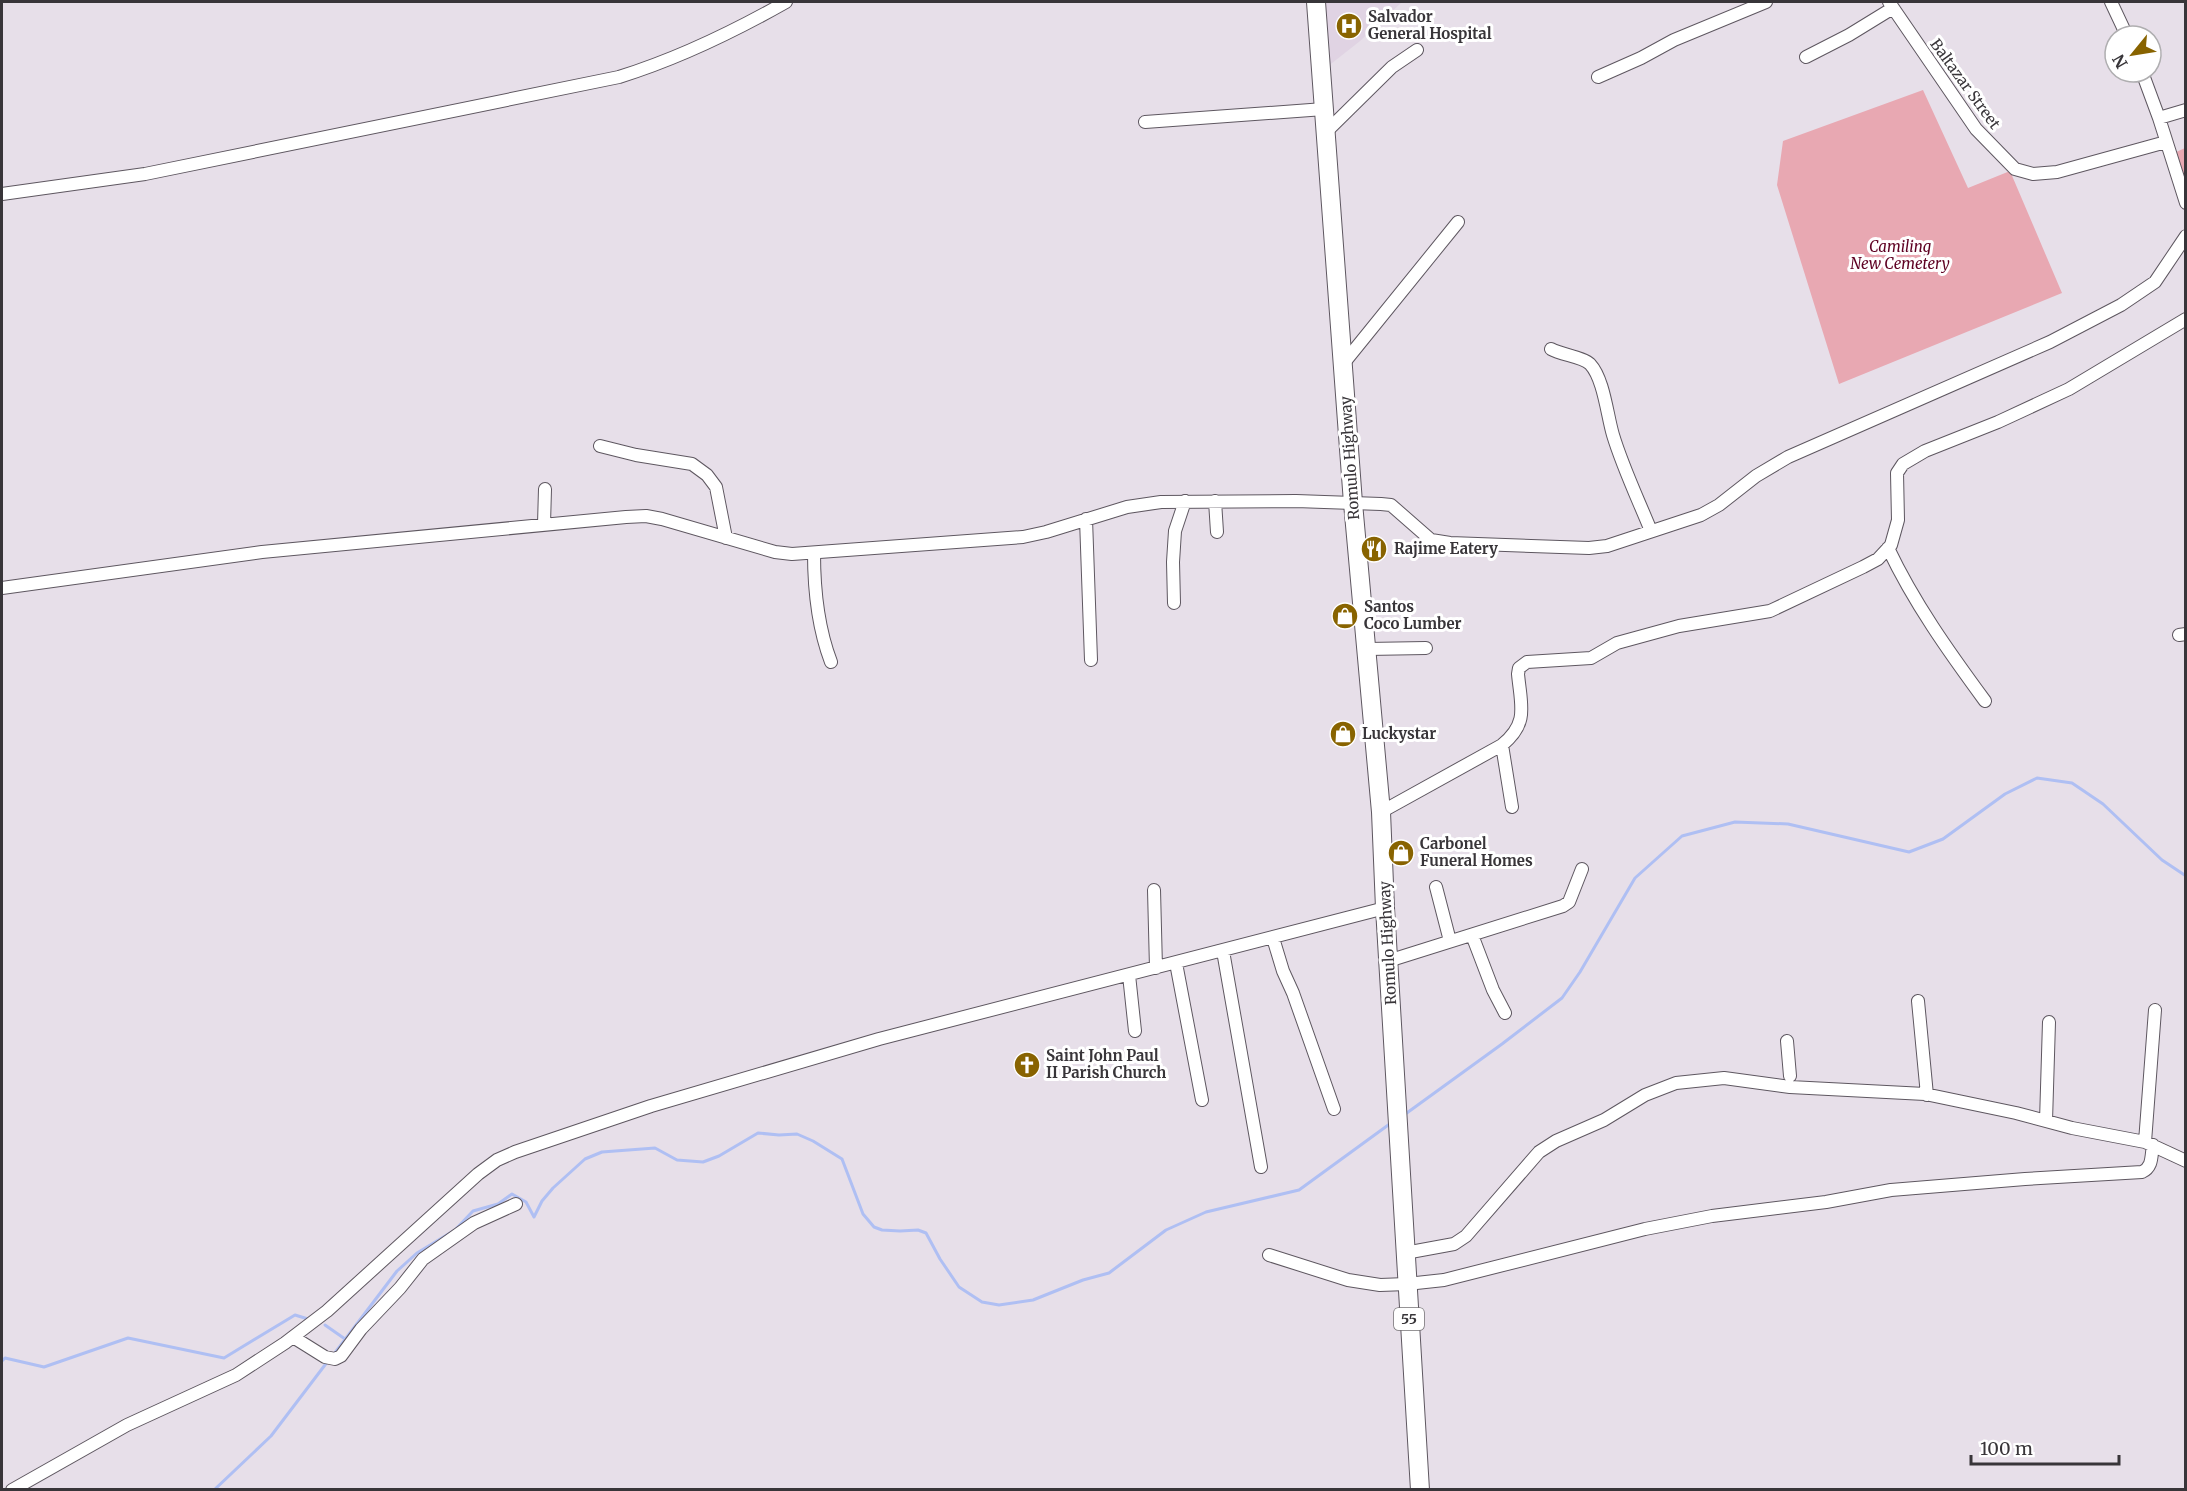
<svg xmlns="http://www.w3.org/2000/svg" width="2187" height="1491" viewBox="0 0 2187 1491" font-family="Merriweather,serif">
<rect width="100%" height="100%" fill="#e7dfe9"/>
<path fill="#e0d3e3" d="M 1321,2 L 1402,2 L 1360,41 L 1327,67 Z"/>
<path fill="#e8a8b2" d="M 1923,90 L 1968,188 L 2010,171 L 2062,293 L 1839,384 L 1777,185 L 1783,141 Z
M 2185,148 L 2185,190 L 2174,153 Z"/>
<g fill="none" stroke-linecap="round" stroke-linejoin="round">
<path stroke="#afbff3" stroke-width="3" d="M 1404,1115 L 1502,1044 L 1562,998 L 1580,972 L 1635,878 L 1682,836 L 1735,822 L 1788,824 L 1909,852 L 1943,839 L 2005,794 L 2037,778 L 2072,783 L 2103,804 L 2162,860 L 2186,876
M 325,1325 L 345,1339
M 334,1354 L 397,1271 L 417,1253 L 455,1230 L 473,1211 L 498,1204 L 512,1194 L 526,1202 L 534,1217 L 542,1201 L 553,1188 L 585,1159 L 602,1152 L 655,1148 L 677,1160 L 703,1162 L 719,1156 L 758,1133 L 779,1135 L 797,1134 L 813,1141 L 842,1159 L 863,1214 L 874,1227 L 882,1230 L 900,1231 L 918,1230 L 926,1233 L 940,1259 L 959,1287 L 982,1302 L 999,1305 L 1033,1300 L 1083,1280 L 1109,1273 L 1166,1230 L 1206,1212 L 1299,1190 L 1391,1123
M 2,1361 L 5,1358 L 44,1367 L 128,1338 L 224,1358 L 295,1315 L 308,1319
M 214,1490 L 271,1436 L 328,1361"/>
<defs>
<path id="minor" d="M 1889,2 L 1976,129 L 2015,169 L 2033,174 L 2057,172 L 2166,142
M 2111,2 L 2127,36
M 1806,57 L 1849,35 L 1893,8
M 2142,72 L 2159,118 L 2186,203
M 1598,77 L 1641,58 L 1674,40 L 1766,2
M 2159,118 L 2186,110
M 1145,122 L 1324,109
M 1326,132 L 1392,67 L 1417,50
M 2,194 L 145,174 L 619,77 C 677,59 733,32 786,2
M 1551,349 C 1562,355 1583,357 1590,364 C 1604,379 1607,415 1613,435 C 1623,468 1638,499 1651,531
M 1343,364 L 1458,222
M 600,446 L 636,455 L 692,464 L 707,475 L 716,487 L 726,538
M 1215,501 L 1217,532
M 1086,519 L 1091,660
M 544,524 L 545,489
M 1888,548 C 1914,603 1949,652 1985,701
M 814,553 C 814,589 818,628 831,662
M 2,588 L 262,552 L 626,517 L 646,516 L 662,519 L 775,552 L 792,554 L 1023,537 L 1046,532 L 1127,507 L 1161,502 L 1296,501 L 1381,504 L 1391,505 L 1431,540 L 1450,543 L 1589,548 L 1607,546 L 1701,515 L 1719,505 L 1756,476 L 1788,457 L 2050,342 L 2121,305 L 2155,282 L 2186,236
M 1174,603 L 1173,562 L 1175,531 L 1185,501
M 2179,635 L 2186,634
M 1367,649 L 1426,648
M 1502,745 L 1512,807
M 1381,812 L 1502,745 C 1529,723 1521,706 1518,674 L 1519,668 L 1527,662 L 1591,658 L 1617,643 L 1679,626 L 1770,611 L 1863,567 L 1878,559 L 1891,545 L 1898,520 L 1897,473 L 1903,464 L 1925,451 L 1998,422 L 2069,389 L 2186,319
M 1436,887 L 1450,941
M 1154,890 L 1156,968
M 1472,935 L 1493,990 L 1505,1013
M 1273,938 L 1283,971 L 1293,993 L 1334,1109
M 1223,951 L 1261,1167
M 1388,961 L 1563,906 L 1569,902 L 1582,869
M 1176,963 L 1202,1100
M 1129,975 L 1135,1031
M 1918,1001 L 1927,1095
M 1787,1041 L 1790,1076
M 2046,1121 L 2049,1022
M 2145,1142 L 2155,1010
M 1405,1253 L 1454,1244 L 1466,1236 L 1539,1152 L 1556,1141 L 1604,1120 L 1645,1095 L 1676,1083 L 1724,1078 L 1790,1087 L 1925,1094 L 2016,1113 L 2072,1128 L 2145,1142 L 2186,1161
M 1269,1255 L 1348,1280 L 1380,1285 L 1407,1284 L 1444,1280 L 1645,1229 L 1712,1216 L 1826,1202 L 1891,1190 L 2025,1179 L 2142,1172 C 2153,1167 2151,1156 2153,1145
M 293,1337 L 325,1357 L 335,1359 L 341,1356 L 361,1329 L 400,1288 L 423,1259 L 474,1223 L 516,1204
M 12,1490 L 127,1425 L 236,1375 L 285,1343 L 327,1311 L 478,1174 L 497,1160 L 515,1152 L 651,1106 L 879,1039 L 1385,908"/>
<path id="highway" d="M 1316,2 L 1353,503 L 1381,812 L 1385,908 L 1420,1490"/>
</defs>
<use href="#minor" stroke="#5e5760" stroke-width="14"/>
<use href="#highway" stroke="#5e5760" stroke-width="20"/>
<use href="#minor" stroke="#fff" stroke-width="12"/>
<use href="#highway" stroke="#fff" stroke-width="18"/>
</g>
<defs>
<symbol id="hospital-disc" viewBox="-11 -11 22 22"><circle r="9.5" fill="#886300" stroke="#fff"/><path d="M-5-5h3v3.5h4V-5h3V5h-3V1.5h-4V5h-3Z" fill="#fff"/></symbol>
<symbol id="restaurant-disc" viewBox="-11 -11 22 22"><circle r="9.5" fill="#886300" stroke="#fff"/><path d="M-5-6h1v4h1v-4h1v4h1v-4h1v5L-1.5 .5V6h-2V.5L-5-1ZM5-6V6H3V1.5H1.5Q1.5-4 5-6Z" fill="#fff"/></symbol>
<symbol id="shop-disc" viewBox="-11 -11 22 22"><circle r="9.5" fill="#886300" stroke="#fff"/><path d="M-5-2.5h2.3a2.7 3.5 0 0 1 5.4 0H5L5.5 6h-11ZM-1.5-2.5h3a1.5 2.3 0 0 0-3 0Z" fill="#fff"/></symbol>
<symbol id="church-disc" viewBox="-11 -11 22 22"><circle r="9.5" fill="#886300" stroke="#fff"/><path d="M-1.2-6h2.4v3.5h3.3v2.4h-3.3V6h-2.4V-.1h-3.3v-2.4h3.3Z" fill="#fff"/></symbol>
</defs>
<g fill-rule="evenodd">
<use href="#hospital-disc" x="1334" y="11" width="30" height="30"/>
<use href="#restaurant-disc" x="1359" y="534" width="30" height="30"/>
<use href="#shop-disc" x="1330" y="601" width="30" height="30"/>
<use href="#shop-disc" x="1328" y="719" width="30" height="30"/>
<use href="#shop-disc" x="1386" y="838" width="30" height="30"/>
<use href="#church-disc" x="1012" y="1050" width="30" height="30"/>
</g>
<g text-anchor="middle" stroke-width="6" stroke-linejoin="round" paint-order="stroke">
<rect fill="#fff" stroke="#747274" stroke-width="1.5" x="1394" y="1308" width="30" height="22" rx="4.5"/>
<g font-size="14" font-weight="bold" fill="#383539">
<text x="1409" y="1324">55</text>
</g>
<g font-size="15" font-weight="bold" fill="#383539" stroke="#fff" text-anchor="start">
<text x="1368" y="22">Salvador<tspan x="1368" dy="17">General Hospital</tspan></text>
<text x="1394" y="554">Rajime Eatery</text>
<text x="1364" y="612">Santos<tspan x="1364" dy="17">Coco Lumber</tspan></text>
<text x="1362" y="739">Luckystar</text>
<text x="1420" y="849">Carbonel<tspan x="1420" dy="17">Funeral Homes</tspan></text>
<text x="1046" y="1061">Saint John Paul<tspan x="1046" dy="17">II Parish Church</tspan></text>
</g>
<g font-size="15" fill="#383539" stroke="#fff">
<text transform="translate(1965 84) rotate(54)" y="5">Baltazar Street</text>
<text transform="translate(1350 458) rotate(-94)" y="5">Romulo Highway</text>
<text transform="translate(1388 943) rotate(-93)" y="5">Romulo Highway</text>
</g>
<g font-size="15" font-style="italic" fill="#5e0022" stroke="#fff">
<text x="1900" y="252">Camiling<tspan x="1900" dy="17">New Cemetery</tspan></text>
</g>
</g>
<rect width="2187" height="1491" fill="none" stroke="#383539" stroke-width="6"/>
<g transform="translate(2133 54) rotate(240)"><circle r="28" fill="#ffffff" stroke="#afaeb0" stroke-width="1.5"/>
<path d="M0-4.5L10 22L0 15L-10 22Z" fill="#886300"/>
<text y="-9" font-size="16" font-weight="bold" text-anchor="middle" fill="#383539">N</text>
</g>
<path d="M1971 1455v9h148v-9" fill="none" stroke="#383539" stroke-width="3"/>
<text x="1980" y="1455" font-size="18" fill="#383539" stroke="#ffffff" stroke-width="4.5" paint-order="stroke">100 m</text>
</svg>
